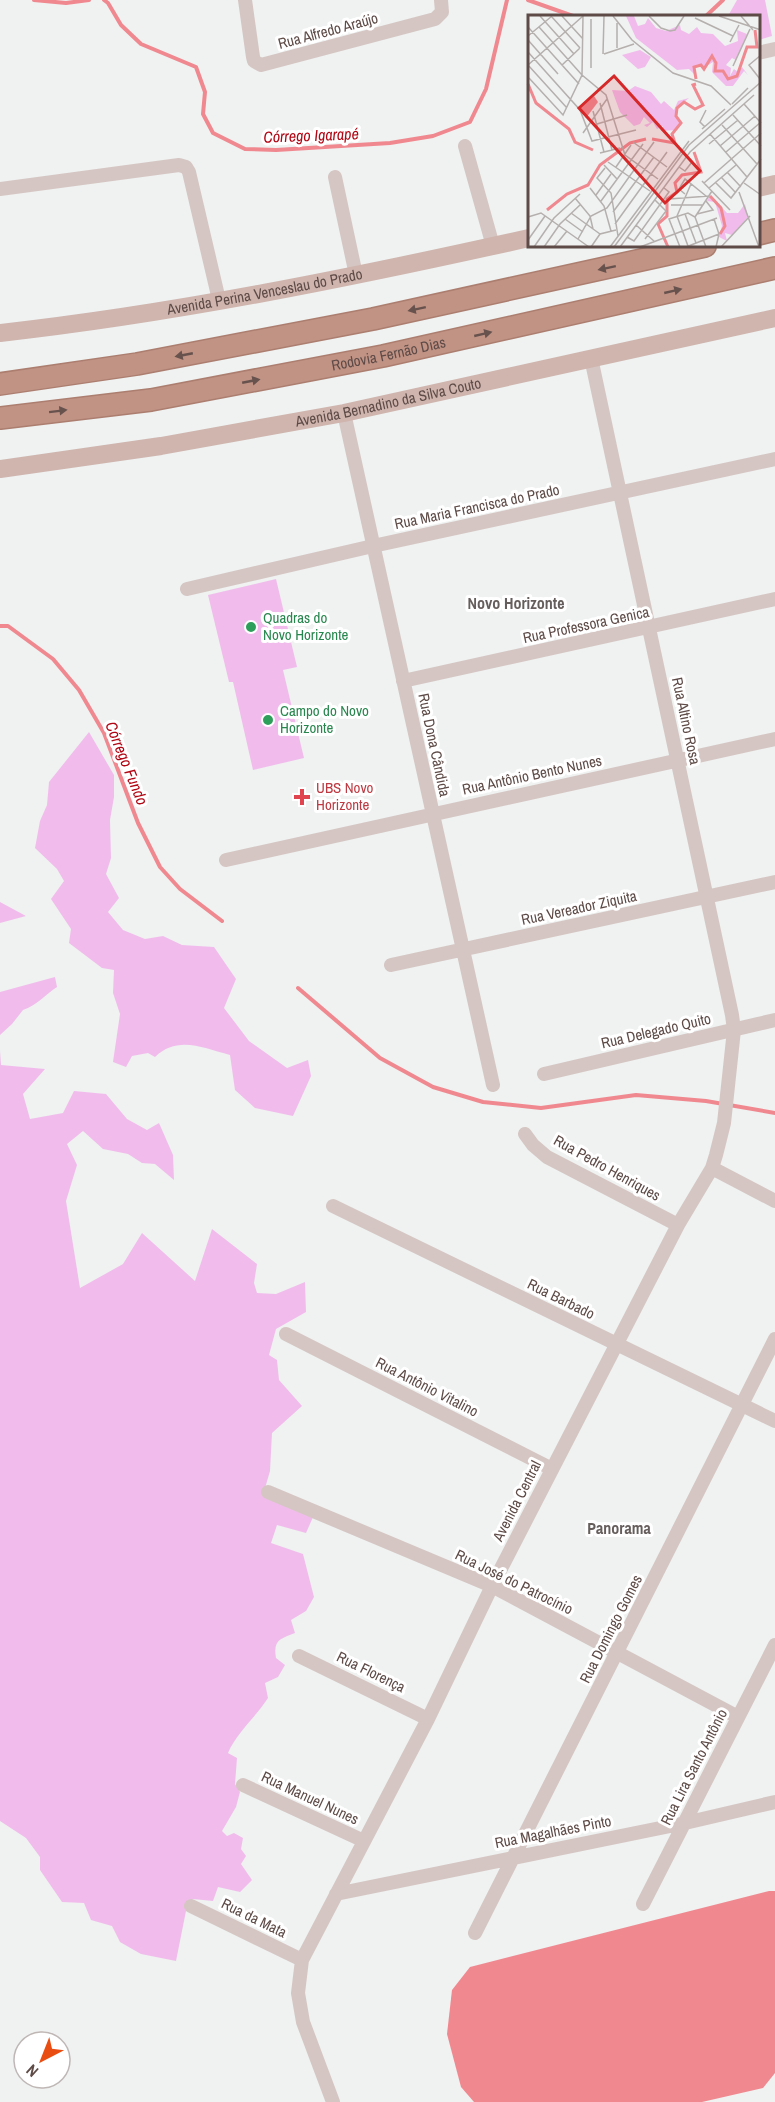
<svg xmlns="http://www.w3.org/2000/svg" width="775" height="2102" viewBox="0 0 775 2102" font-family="'Archivo Narrow',sans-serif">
<rect width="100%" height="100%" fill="#eff2f1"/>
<path fill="#f1bcec" d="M 737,0 L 765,0 L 772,36 L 759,40 L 758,16 L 728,16 Z
M 276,579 L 297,667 L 283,670 L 304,758 L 253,770 L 233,682 L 229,682 L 208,595 Z
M 89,732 L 114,775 L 114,797 L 110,820 L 111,858 L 106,874 L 119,898 L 108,912 L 123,930 L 145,939 L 163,936 L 182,945 L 214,947 L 236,979 L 224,1008 L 249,1041 L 287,1068 L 308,1060 L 311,1076 L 293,1116 L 255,1108 L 235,1090 L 230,1055 C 203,1048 178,1035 155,1057 L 148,1053 L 132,1056 L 126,1067 L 113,1062 L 120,1014 L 113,993 L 114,970 L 102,968 L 69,943 L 71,929 L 51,899 L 64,881 L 57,869 L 35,848 L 40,821 L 47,805 L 49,782 Z
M 0,902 L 26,916 L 0,923 Z
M 55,977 L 57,987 C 45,995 37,1005 23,1010 L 12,1024 L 0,1035 L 0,992 Z
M 0,1050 L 1,1065 L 45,1069 L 23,1094 L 30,1119 L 63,1113 L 74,1091 L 106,1094 L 127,1119 L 147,1130 L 159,1123 L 173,1155 L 174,1180 L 155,1164 L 142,1163 L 128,1154 L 103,1149 L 83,1131 L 67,1144 L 77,1165 L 66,1201 L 80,1288 L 123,1264 L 142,1233 L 195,1281 L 212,1229 L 257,1264 L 254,1283 L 257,1293 L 276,1294 L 305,1282 L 306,1312 L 276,1329 L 269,1355 L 277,1360 L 279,1380 L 302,1406 L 272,1433 L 270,1471 L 263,1495 L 313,1517 L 306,1533 L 277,1525 L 271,1543 L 303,1554 L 314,1597 L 306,1611 L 291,1620 L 295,1633 C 280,1639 273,1640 276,1658 L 285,1665 L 278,1677 L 265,1683 L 268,1698 C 255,1718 237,1732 228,1753 L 237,1758 L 235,1784 L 240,1792 L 236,1807 L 222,1831 L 227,1836 L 234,1833 L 243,1838 L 241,1849 L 246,1856 L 241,1864 L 252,1880 L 240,1892 L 218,1887 L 213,1901 L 193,1899 L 185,1903 L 186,1911 L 176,1961 L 141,1954 L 120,1942 L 112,1926 L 91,1920 L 84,1903 L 62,1902 L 40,1870 L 40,1857 L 26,1838 L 0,1821 Z"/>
<path fill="#f08890" d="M 769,1891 L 775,1891 L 775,2073 L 763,2088 L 702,2102 L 474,2102 L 461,2087 L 447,2034 L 452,1990 L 470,1967 Z"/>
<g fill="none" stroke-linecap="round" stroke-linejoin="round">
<path stroke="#f08890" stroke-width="4" d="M 34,0 L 66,3 L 89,0
M 104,0 L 108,3 L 121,25 L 141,44 L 196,67 L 205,92 L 203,114 L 213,133 L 245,149 L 276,150 L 390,143 L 433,136 L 470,122 L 486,89 L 507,0
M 528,0 L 573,16
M 706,16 L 723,0
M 0,626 L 8,626 L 53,659 L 79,690 L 104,733 L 138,823 L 160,867 L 180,889 L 222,921
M 298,988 L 380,1058 L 433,1087 L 483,1102 L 541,1108 L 636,1095 L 706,1101 L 775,1113"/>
<defs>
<g id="highway">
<path d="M 758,234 L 775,230"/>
<path d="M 0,384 L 137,364 L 373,319 L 705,246"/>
<path id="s3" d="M 0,418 L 151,400 L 383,356 L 775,268"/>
</g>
</defs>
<use href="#highway" stroke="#ac7e70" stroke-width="24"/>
<path stroke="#d5c6c3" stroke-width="14" d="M 245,0 L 253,57 L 254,61 L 261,65 L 435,19 L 442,12 L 441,0
M 758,53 L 775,49
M 465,146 L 493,246
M 335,177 L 356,275
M 0,189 L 179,165 L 186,167 L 189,172 L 219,300
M 344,413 L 493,1085
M 187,589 L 373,546 L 775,459
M 403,681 L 775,599
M 226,860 L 775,739
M 391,965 L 775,882
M 544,1074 L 775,1020
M 525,1134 L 533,1145 L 547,1157 L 678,1225
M 712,1168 L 775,1201
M 333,1206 L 775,1421
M 286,1334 L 552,1469
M 268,1492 L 492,1586 L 738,1717
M 299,1656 L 428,1719
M 243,1785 L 364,1841
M 336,1894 L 685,1823 L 775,1802
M 643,1904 L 775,1645
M 191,1906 L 302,1960
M 475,1933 L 775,1339
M 333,2102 L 303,2022 L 298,1993 L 302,1960 L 428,1719 L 492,1586 L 678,1225 L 712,1168 L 716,1155 L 724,1123 L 734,1030 L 732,1015 L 591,358"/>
<g stroke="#cfb5ae" stroke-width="18">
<path d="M 758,188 L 775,184"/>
<path id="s1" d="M 0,333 C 178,313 354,277 529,238"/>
<path id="s2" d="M 0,469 L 161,446 L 344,413 L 775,318"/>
</g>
<use href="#highway" stroke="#c09385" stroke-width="21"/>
</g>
<defs><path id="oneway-solid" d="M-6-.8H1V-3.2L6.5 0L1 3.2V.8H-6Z" transform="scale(1.5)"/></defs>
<g fill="#68524d">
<use href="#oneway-solid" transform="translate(607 268) rotate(168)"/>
<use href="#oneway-solid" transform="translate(673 291) rotate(-13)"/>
<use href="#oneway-solid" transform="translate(417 309) rotate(168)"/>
<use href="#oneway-solid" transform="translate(483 334) rotate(-13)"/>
<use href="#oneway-solid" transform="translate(184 355) rotate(169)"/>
<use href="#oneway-solid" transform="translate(251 381) rotate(-11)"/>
<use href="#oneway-solid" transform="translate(58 411) rotate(-7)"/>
</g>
<g fill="#2e9e5b" stroke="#fff" stroke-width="2">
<circle cx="251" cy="627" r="6"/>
<circle cx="268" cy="720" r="6"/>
</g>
<path fill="#e0444e" stroke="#fff" stroke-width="2" d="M299 788h6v6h6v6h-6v6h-6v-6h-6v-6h6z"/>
<g text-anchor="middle" stroke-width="6" stroke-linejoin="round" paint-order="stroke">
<g font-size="15" fill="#5e4b47" stroke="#fff">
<text transform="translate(328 31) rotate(-15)" y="5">Rua Alfredo Araújo</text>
<text dy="5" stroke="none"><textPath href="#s1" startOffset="268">Avenida Perina Venceslau do Prado</textPath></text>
<text dy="5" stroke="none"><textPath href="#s3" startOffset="394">Rodovia Fernão Dias</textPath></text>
<text dy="5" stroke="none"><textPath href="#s2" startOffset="394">Avenida Bernadino da Silva Couto</textPath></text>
<text transform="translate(477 507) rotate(-12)" y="5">Rua Maria Francisca do Prado</text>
<text transform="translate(586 625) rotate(-12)" y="5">Rua Professora Genica</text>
<text transform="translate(686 721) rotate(78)" y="5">Rua Altino Rosa</text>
<text transform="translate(434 745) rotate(78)" y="5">Rua Dona Cândida</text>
<text transform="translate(532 775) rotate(-12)" y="5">Rua Antônio Bento Nunes</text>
<text transform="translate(579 908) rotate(-12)" y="5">Rua Vereador Ziquita</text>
<text transform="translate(656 1031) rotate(-13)" y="5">Rua Delegado Quito</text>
<text transform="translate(607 1168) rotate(29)" y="5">Rua Pedro Henriques</text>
<text transform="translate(561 1299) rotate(26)" y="5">Rua Barbado</text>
<text transform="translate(427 1387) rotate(27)" y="5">Rua Antônio Vitalino</text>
<text transform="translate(517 1501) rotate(-63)" y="5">Avenida Central</text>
<text transform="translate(514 1582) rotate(26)" y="5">Rua José do Patrocínio</text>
<text transform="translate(611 1629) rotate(-63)" y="5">Rua Domingo Gomes</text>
<text transform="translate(371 1672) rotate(26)" y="5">Rua Florença</text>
<text transform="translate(694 1767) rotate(-63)" y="5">Rua Lira Santo Antônio</text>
<text transform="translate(310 1798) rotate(25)" y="5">Rua Manuel Nunes</text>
<text transform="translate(553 1832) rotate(-11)" y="5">Rua Magalhães Pinto</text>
<text transform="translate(254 1918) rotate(26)" y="5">Rua da Mata</text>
</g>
<g font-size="15" fill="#27864d" stroke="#fff" text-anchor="start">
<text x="263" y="623">Quadras do<tspan x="263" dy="17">Novo Horizonte</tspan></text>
<text x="280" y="716">Campo do Novo<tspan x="280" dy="17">Horizonte</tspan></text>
</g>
<g font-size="15" fill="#be3a42" stroke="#fff" text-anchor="start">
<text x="316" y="793">UBS Novo<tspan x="316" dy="17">Horizonte</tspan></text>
</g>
<g font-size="16" font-style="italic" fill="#b10714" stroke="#fff">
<text transform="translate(311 135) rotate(-2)" y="6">Córrego Igarapé</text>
<text transform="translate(127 763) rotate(68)" y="6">Córrego Fundo</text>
</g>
<g font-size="16" font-weight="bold" fill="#655e5c" stroke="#fff">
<text x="516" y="609">Novo Horizonte</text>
<text x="619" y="1534">Panorama</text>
</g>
</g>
<g transform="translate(528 15)">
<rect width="232" height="232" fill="#eff2f1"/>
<path d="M 98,1 L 106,1 L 110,11 L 117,9 L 120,3 L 128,13 L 138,16 L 152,10 L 153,15 L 161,19 L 169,12 L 173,18 L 185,19 L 197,31 L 210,26 L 209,15 L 219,19 L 208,45 L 204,43 L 198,50 L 203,53 L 202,61 L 206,54 L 210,57 L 214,52 L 220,60 L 216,56 L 205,71 L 198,71 L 184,57 L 185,47 L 177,52 L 165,51 L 167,60 L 161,54 L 149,55 L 108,23 ZM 112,35 L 123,42 L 117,52 L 110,54 L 94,40 ZM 107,71 L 123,77 L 133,89 L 136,86 L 146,95 L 150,86 L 161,83 L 149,93 L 147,102 L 153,108 L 149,115 L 133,116 L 135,111 L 129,114 L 125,107 L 119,112 L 116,110 L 122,108 L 116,102 L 112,109 L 106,111 L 92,97 L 84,75 L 100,76 ZM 182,180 L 199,198 L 210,198 L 217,189 L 220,202 L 204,220 L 197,218 L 199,226 L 191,222 L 194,211 L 187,187 L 179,186 Z" fill="#f1bcec"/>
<path d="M 66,81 L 70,87 L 58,103 L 52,93 Z" fill="#f08890"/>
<path fill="none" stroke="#f08890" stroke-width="3" d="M 168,64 L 166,52 L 173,50 L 176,54 L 184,41 L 188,48 L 187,56 L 195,56 L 200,64 L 209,61 L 219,32 L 229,32 L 227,15M 0,69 L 8,88 L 41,114 L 47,127 L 65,135M 124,124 L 147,128 L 144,119 L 153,108 L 148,101 L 149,93 L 156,87 L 167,94 L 175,90 L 165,70 L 168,69M 182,181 L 193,193 L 197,211 L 192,219M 19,195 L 39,179 L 60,170 L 72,150 L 102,128 L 118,124M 140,232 L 130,209 L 139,201 L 139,184 L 149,177 L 147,168 L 154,160 L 173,157 L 166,137"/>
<path fill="none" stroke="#b5afad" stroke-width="1.5" d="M 12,1 L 46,39M 23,1 L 52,33M 34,1 L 55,24M 85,1 L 104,25 L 145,58 L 183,71 L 203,90M 121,1 L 133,13 L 142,16 L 147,15 L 156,1M 191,1 L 233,15M 213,1 L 225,15M 167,3 L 205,21M 0,12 L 51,69M 11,12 L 54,60 L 78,80 L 97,140 L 130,164M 0,21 L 24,1M 0,25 L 30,59M 202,27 L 211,10M 89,33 L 89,8M 0,37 L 52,95 L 64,126 L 108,115M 75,39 L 76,1M 76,39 L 106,29M 0,50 L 55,1M 0,50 L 39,93M 34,50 L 52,33M 205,51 L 222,14M 63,53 L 63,4M 1,63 L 35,100 L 54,60 L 55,1M 232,64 L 221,50 L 233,40M 72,88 L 84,135M 204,89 L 220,73M 216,89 L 233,108M 65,96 L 76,137M 205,100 L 233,131M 69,109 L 99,100M 194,110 L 229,149M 177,112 L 172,107 L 178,95M 174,114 L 197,94M 55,118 L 79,84M 182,119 L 219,162M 105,127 L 139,152M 181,129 L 210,105M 192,131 L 227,101M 198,137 L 233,107M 72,138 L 92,133M 80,147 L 122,176M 76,150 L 89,164M 88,152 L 103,130M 151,152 L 157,156 L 164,147M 77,153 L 69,163 L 83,178 L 90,221M 199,157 L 213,172M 193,162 L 208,178M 174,166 L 202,195M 187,167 L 203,183 L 233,144M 176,168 L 233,118M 216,168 L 233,180M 163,169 L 149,201 L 160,231 L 172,232M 62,173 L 76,191 L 83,216M 181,173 L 208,150M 211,177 L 231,232M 157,179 L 151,174 L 157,164 L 178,181M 68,180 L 83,159M 47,183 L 62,201 L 65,214M 141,184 L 181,181M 73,186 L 115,129M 143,190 L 175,190M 85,197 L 126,142M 43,198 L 72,219M 157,199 L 168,228M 169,199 L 185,195 L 178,186M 0,202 L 13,198 L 61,232M 167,202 L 184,176M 37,204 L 55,217M 186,204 L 191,219 L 188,232M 87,209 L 139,137M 108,210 L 127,227M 99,222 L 106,226 L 141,177 L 136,173M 50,224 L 63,201 L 79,193 L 126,127M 117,224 L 138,196 L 127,185M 0,225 L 17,201M 6,232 L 26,203 L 52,179M 16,232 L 32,209 L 53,189M 26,232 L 39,216M 63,232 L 72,219 L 88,215M 82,232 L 161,126M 86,232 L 161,130 L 233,67M 92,232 L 162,137 L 226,80M 112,232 L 189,203M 152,232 L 141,204 L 160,198 L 167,202 L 178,232M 158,232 L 191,219M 193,232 L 222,201"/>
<path fill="#d62828" fill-opacity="0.15" stroke="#d62828" stroke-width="3" d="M 86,61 L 172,156 L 137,188 L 51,93 Z"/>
<rect width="232" height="232" fill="none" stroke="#5e4b47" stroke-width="3"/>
</g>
<g transform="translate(42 2060) rotate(222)"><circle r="28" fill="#ffffff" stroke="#bfb7b5" stroke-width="1.5"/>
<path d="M0-4.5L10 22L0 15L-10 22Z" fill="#ea4d12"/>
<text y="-9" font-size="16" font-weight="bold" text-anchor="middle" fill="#5e4b47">N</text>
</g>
</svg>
